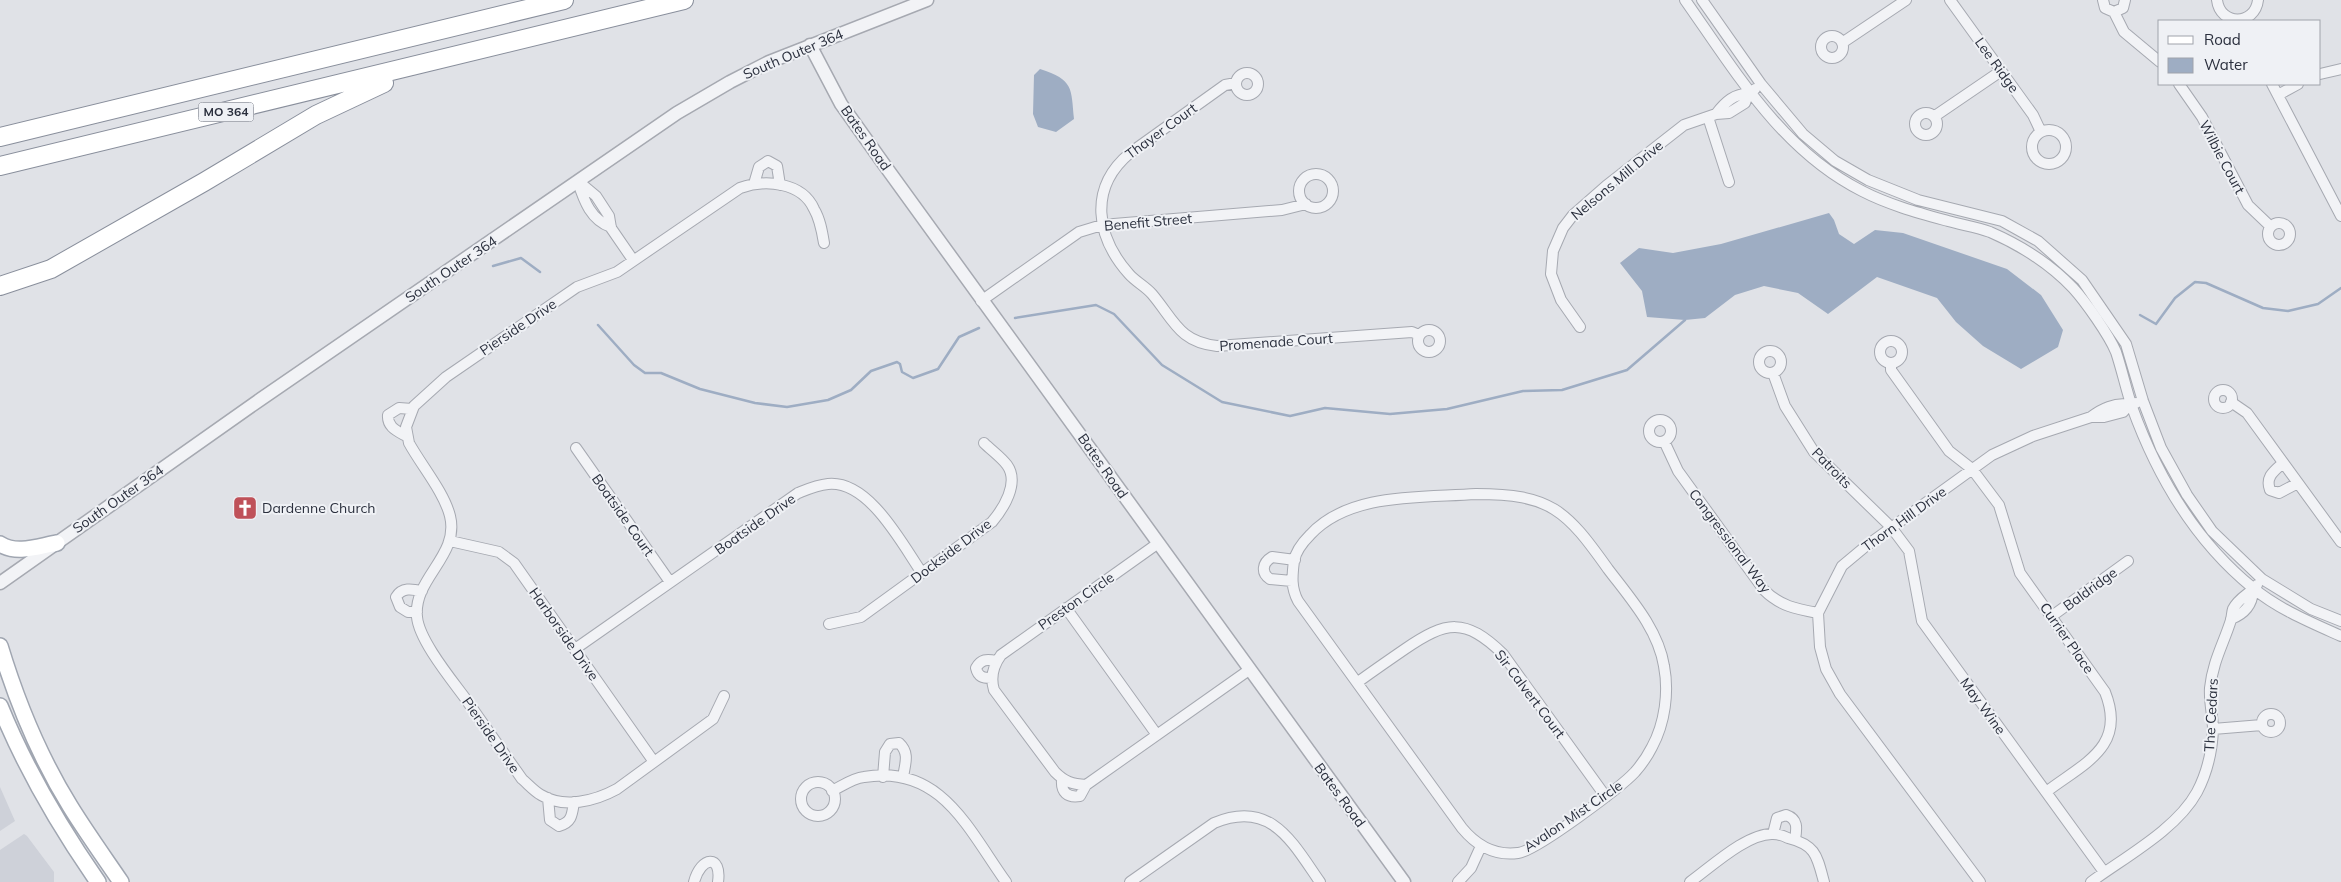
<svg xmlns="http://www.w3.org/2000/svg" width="2341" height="882" viewBox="0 0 2341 882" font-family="Mulish,sans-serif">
<rect width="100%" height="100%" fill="#e0e2e7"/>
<path fill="#ced1d9" d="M 0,787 L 15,821 L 0,831 Z
M 24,834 L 27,836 L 54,872 L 54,882 L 0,882 L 0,850 Z"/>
<path fill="#9eadc3" d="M 1040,69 C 1074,80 1071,88 1074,119 L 1056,132 L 1038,127 L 1033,114 L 1034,75 Z
M 1829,213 L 1834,220 L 1839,234 L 1854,244 L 1875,230 L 1903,233 L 2007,269 L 2041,295 L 2063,330 L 2058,347 L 2021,369 L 1983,346 L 1956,322 L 1937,298 L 1877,277 L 1828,314 L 1798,293 L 1764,286 L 1735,295 L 1705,318 L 1685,320 L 1647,317 L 1642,291 L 1620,263 L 1639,248 L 1673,253 L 1721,244 Z"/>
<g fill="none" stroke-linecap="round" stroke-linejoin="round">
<path stroke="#9eadc3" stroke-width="2.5" d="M 493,266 L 521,258 L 540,272
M 2140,315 L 2156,324 L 2175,298 L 2195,282 L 2206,283 L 2263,308 L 2288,311 L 2318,304 L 2341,288
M 1015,318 L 1096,305 L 1114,314 L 1162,365 L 1222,402 L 1290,416 L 1325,408 L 1390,414 L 1447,409 L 1523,391 L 1562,390 L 1627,370 L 1685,320
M 598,325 L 634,365 L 645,373 L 661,373 L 700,389 L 755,403 L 787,407 L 828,400 L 851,390 L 871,371 L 897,362 L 900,364 L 902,372 L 913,378 L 938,369 L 959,337 L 979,328"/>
<defs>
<path id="minor" d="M 1685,0 C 1735,71 1782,151 1862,191 C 1889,205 1919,213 1948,221 C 1962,225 1977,227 1990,232 C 2020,245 2050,264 2073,288 C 2085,301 2109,335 2116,352 C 2122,370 2126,389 2132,407 C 2157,476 2195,541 2253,588 C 2278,609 2312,623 2341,636
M 1702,0 L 1761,84 L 1803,134 L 1835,161 L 1868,180 L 1918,200 L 2002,221 L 2038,241 L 2082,280 L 2126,344 L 2143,401 L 2161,448 L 2187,495 L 2212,531 L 2262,579 L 2311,609 L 2341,621
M 1950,0 L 2033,115 L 2041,132
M 2103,0 L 2105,8 L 2114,12 L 2123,8 L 2125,0
M 2217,0 C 2220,26 2255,26 2258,0
M 2114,12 L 2124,32 L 2160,62
M1821 47a11 11 0 1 1 22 0a11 11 0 1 1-22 0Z
M 1842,43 L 1906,0
M1236 84a11 11 0 1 1 22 0a11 11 0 1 1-22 0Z
M 2320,74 L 2341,69
M 1236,83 L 1225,85 L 1130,153 C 1088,188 1096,237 1129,274 C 1136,282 1145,286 1152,294 C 1174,320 1179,342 1217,346 L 1412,332 L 1419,335
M 2179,84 L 2202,117 L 2248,205 L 2270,226
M 2272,84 L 2341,216
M 2278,95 L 2298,84
M1915 124a11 11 0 1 1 22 0a11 11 0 1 1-22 0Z
M 1716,114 C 1724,103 1735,93 1748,94
M 1935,116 L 2001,71
M 1708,117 L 1729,182
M2032 147a17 17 0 1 1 34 0a17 17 0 1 1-34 0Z
M1299 191a17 17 0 1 1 34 0a17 17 0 1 1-34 0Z
M 578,181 L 596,196 L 609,216 L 611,228 L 633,260
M 578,182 C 584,201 591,220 611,227
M 754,184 L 759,167 L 768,161 L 777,166 L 780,185
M2268 234a11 11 0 1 1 22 0a11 11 0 1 1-22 0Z
M 981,301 L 1079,232 L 1102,225 L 1282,210 L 1306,204
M 1580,327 L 1561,300 L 1551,274 L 1553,251 L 1563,228 L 1573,215 L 1606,186 L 1684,125 L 1716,114 L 1729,113 L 1745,103 L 1748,94 L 1755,89
M1418 341a11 11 0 1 1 22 0a11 11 0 1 1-22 0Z
M1880 352a11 11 0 1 1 22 0a11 11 0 1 1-22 0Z
M1759 362a11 11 0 1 1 22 0a11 11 0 1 1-22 0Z
M 1891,363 L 1891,370 L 1949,451 L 1972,469 L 1999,505 L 2020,573 L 2105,692 C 2127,747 2084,763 2046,792
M 1773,373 L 1785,406 L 1814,452 L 1891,527 L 1909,551 L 1922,621 L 2104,872
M2214 399a9 9 0 1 1 18 0a9 9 0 1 1-18 0Z
M 2231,402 L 2247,413 L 2341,542
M 2091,417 C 2101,409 2116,402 2129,405
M1649 431a11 11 0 1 1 22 0a11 11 0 1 1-22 0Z
M 406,436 C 397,431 387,427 388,415 L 399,408 L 412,409
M 1664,441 L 1678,471 L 1764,590 C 1780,606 1796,609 1818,613
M 576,448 L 670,582
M 2283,463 C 2274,471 2265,477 2270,490 L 2279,493 L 2298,483
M 1476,494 C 1551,494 1566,510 1608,569 C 1630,598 1658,629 1664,666 C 1669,692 1665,723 1652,747 C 1648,755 1642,764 1635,772 C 1621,787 1536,851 1518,853 C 1495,856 1476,845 1462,828 L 1298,601 C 1291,588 1292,576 1294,561 C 1296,550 1303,542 1310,535 C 1349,492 1423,498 1476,494 Z
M 450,541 L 499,552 L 514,563 L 654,762
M 1157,544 L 1001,655 C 993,666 990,677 994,690 L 1055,772 C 1065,782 1072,784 1086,785 L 1249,670
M 1292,581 L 1270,579 C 1261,573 1262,563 1272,557 L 1295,560
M 1066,608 L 1157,735
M 417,612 L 408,612 L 400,607 L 396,597 C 402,587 412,589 422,591
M 2052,616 L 2128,561
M 2231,619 C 2244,614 2252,606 2253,591
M 829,624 L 861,617 L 992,522 C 1003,509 1020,483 1007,465 C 1001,457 991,450 984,443
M 575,649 L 798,493 C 808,489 817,485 828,484 C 869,480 902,544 922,573
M 991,678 C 983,678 978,677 976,668 C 981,659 987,659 996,661
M 1358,682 C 1373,671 1389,660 1405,649 C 1446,621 1465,617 1503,654 L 1606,797
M 724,696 L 713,719 L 617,789 C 595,801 564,809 541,795 C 534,791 528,784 522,779 C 503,752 484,725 465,698 C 451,679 419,640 417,617 C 413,578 460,556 450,516 C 444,492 421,465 409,443 L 406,427 L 414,406 L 446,377 L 577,287 L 617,272 L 740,188 C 765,179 802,182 814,209 C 820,219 822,231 824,243
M2262 723a9 9 0 1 1 18 0a9 9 0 1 1-18 0Z
M 2213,729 L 2262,725
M 883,777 L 885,752 L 890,744 L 899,743 C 910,753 905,764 903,777
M 1062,780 C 1061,792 1067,798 1080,796 L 1086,785
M801 799a17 17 0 1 1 34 0a17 17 0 1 1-34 0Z
M 832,791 C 842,786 853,778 864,777 C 941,764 968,829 1006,882
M 548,798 L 550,820 L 559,826 C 572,822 572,815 574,802
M 1773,834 L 1777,818 L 1786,815 C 1798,819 1797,828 1795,839
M 694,882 C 701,856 722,854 718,882
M 1130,882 L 1214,823 C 1271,799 1292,842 1320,882
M 1458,882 L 1471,868 L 1481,846
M 1690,882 C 1711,867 1747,833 1773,834 C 1778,834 1784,836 1788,838 C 1816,845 1817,856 1824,882
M 1980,882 L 1840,694 L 1826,669 L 1820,647 L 1818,613 L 1842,566 L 1866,546 L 1992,455 L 2033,436 L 2091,417 L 2104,417 L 2123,412 L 2129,405 L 2136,403
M 2091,882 C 2125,857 2177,829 2197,792 C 2207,773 2212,751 2213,730 C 2213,716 2209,702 2210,688 C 2213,661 2223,645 2231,620 C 2232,616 2232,612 2233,609 C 2239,597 2250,594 2257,585"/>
<path id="tertiary" d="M 810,45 L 841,104 L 883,163 L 1404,882
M 0,583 L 261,399 L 677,113 L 730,82 L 769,62 L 927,0"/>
<path id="primary" d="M 0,544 C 17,555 39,546 57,543
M 0,646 C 17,702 39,756 70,806 C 86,832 104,857 121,882
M 0,706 C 26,770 59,826 98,882"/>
<path id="motorway" d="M 0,137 L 564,0
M 0,166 L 684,0
M 0,286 L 51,269 L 204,182 L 316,115 L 384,83"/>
</defs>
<use href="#minor" stroke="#a6a9b1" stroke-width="12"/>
<use href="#tertiary" stroke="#a6a9b1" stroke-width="15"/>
<use href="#primary" stroke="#a0a6b1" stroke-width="18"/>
<use href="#motorway" stroke="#898f9c" stroke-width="20"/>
<use href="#minor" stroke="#f2f3f6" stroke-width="10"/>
<use href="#tertiary" stroke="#f2f3f6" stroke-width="12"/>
<use href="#primary" stroke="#fff" stroke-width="15"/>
<use href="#motorway" stroke="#fff" stroke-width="18"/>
</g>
<defs>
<symbol id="church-square" viewBox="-11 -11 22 22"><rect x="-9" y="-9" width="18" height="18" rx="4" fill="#bf5159" stroke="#eff1f5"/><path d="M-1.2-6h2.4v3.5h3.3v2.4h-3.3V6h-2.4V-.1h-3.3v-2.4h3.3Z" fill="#fff"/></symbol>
</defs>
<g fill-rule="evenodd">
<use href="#church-square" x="231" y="494" width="28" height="28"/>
</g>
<g text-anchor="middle" stroke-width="4" stroke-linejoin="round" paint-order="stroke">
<rect fill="#eff1f5" stroke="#656974" stroke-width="1" x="198.5" y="102.5" width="55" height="19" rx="4"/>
<g font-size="12" font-weight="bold" fill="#2a2f3d">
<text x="226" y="116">MO 364</text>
</g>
<g font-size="14" fill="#2a2f3d" stroke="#eff1f5">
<text transform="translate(793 54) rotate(-23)" y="5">South Outer 364</text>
<text transform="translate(1997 65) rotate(54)" y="5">Lee Ridge</text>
<text transform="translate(1161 131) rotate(-36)" y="5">Thayer Court</text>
<text transform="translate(866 138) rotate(55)" y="5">Bates Road</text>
<text transform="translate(2222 157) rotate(62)" y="5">Wilbie Court</text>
<text transform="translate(1617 180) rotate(-40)" y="5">Nelsons Mill Drive</text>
<text transform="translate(1148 222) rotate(-5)" y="5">Benefit Street</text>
<text transform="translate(451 269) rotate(-34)" y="5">South Outer 364</text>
<text transform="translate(518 327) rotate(-34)" y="5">Pierside Drive</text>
<text transform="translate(1276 342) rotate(-4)" y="5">Promenade Court</text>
<text transform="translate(1103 466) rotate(55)" y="5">Bates Road</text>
<text transform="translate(1832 468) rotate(46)" y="5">Patroits</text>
<text transform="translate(118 499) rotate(-35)" y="5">South Outer 364</text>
<text transform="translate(623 515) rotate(55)" y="5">Boatside Court</text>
<text transform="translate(1904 519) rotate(-36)" y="5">Thorn Hill Drive</text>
<text transform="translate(755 524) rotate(-35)" y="5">Boatside Drive</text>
<text transform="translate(1730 541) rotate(53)" y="5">Congressional Way</text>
<text transform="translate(951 551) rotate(-37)" y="5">Dockside Drive</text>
<text transform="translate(2090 589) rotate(-36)" y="5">Baldridge</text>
<text transform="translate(1076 601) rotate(-35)" y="5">Preston Circle</text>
<text transform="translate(564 634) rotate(55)" y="5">Harborside Drive</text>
<text transform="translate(2067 638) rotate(55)" y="5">Currier Place</text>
<text transform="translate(1530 694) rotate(53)" y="5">Sir Calvert Court</text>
<text transform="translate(1983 706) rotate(54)" y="5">May Wine</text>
<text transform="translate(2211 715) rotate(-87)" y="5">The Cedars</text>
<text transform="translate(491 735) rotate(55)" y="5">Pierside Drive</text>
<text transform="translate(1340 795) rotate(54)" y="5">Bates Road</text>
<text transform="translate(1573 816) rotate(-34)" y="5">Avalon Mist Circle</text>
</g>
<g font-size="14" fill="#2a2f3d" stroke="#eff1f5" text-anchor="start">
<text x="262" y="513">Dardenne Church</text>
</g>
</g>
<rect x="2158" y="20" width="162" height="65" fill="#eff1f5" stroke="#a0a3ab"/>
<rect x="2168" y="36" width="25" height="8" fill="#ffffff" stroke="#a0a3ab"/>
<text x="2204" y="45" font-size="15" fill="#2a2f3d">Road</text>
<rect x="2168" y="58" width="25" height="15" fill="#9eadc3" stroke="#a0a3ab"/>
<text x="2204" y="70" font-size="15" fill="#2a2f3d">Water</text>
</svg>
